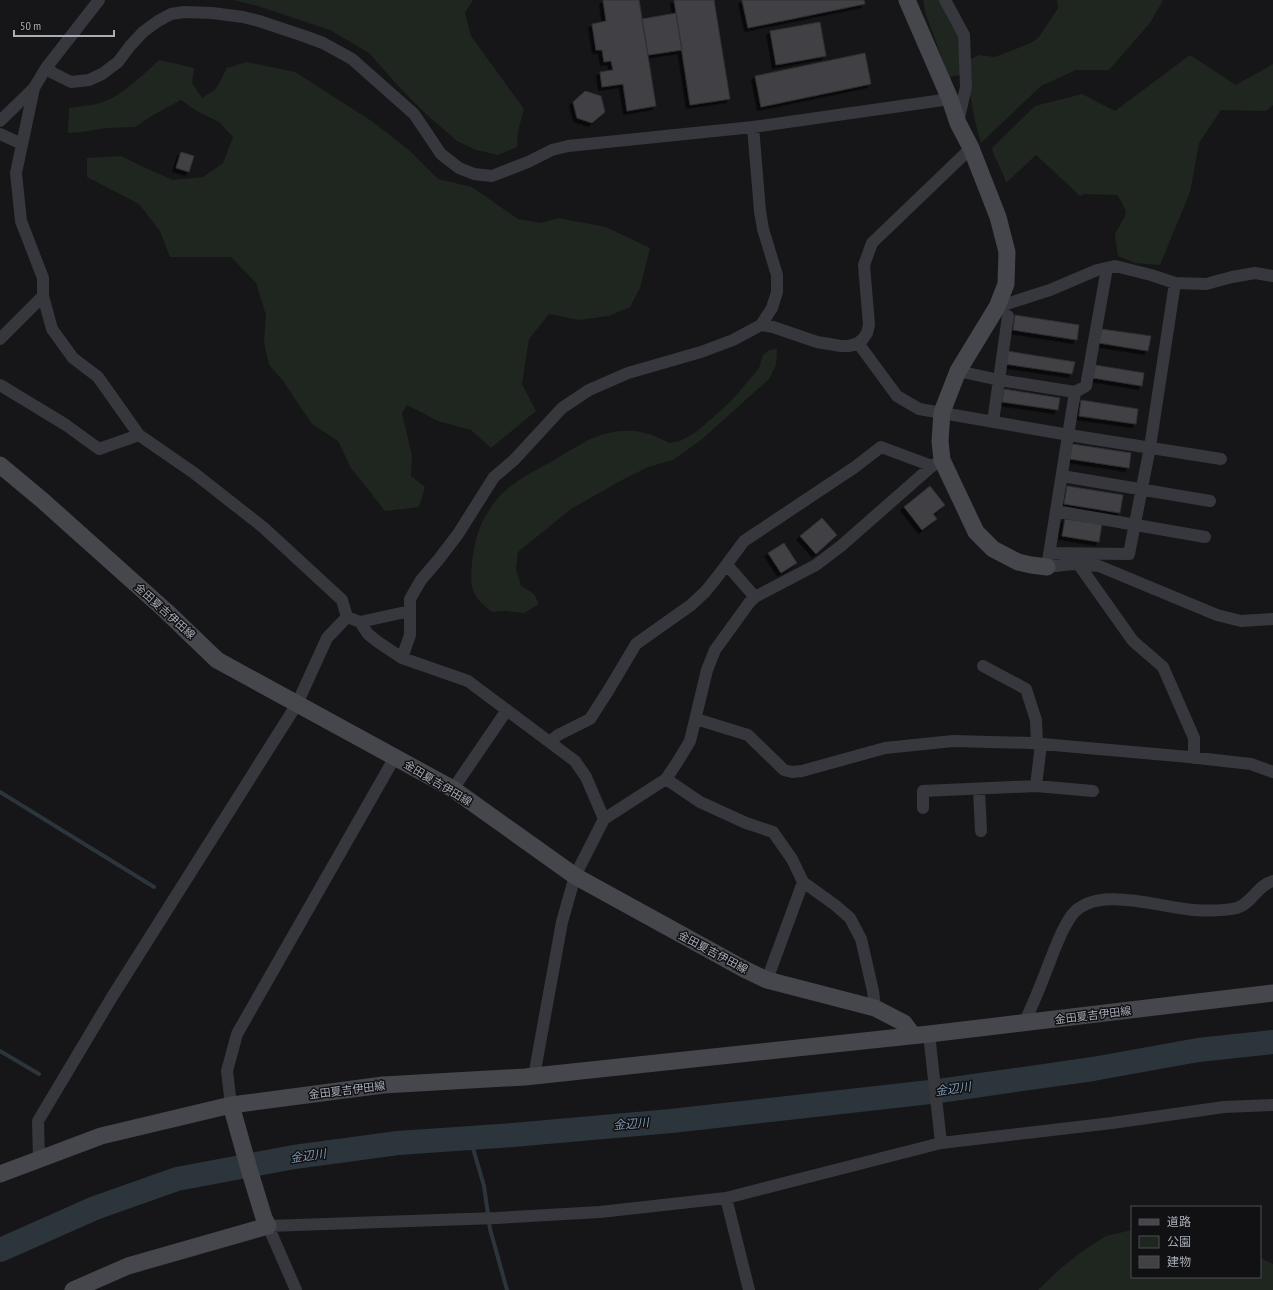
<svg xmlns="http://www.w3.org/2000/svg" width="1273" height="1290" viewBox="0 0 1273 1290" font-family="'PT Sans Narrow','Noto Sans JP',sans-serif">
<defs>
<filter id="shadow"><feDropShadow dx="-3.5" dy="3.5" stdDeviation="0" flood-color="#0009"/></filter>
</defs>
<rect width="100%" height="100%" fill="#161618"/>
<path fill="#1e261f" d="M 233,0 L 473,0 L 465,13 L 471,36 L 524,109 L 518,131 L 517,147 L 498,155 L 476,150 L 457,141 L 427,115 L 399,87 L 369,53 L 330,30 L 258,6 Z
M 923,0 L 943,0 L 959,34 L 960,75 L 949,77 L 926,15 Z
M 1057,0 L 1163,0 L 1150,23 L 1109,70 L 1076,70 L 1041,86 L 981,143 C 973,116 967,87 969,60 L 979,55 L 995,57 L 1031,43 L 1039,37 L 1058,8 Z
M 1190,55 L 1236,85 L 1273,64 L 1273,105 L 1266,111 L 1221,110 L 1199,143 L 1190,192 L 1160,265 L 1135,263 L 1118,256 L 1115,234 L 1125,216 L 1126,211 L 1121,201 L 1117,195 L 1085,194 L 1080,196 L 1036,155 L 1006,183 C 1003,170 995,161 992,148 L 1035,106 L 1082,94 L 1115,111 Z
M 159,60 L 194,68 L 192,83 L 202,98 L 216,89 L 227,68 L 247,62 L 295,72 L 373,122 L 409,150 L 438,179 L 472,187 L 518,219 L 541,223 L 558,218 L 606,227 L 650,248 L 640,288 L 630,307 L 609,316 L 579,320 L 549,314 L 529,339 L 522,384 L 536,411 L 491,448 L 471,430 L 438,421 L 407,405 L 402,413 L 412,456 L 411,476 L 425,487 L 419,507 L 385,511 L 351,468 L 338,441 L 312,424 L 283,381 L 269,365 L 264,342 L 266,315 L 256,283 L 231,257 L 170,257 L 160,231 L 139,204 L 87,177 L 87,158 L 121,156 L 143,167 L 173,180 L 203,177 L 223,163 L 233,137 L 219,122 L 195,110 L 181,100 L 155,114 L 135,127 L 106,128 L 82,132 L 68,133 L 69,108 C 83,106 100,105 112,98 C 127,90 146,72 159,60 Z
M 777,349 L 776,365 L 769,379 L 701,440 L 673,460 L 648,467 L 624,479 L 571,509 L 518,552 L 516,569 L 521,586 L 534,594 L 539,604 L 524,613 L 504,611 L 492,612 C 471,596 470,589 472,562 C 475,538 479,524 494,503 C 507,484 536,470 556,459 C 565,453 575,447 585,442 C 596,436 610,431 623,431 C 640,430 654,435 669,443 L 680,441 L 696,432 L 718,413 L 733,399 L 759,368 L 763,355 L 769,350 Z
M 1132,1230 L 1132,1277 L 1260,1277 L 1260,1258 L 1273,1264 L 1273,1290 L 1038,1290 L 1061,1268 L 1084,1250 L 1106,1236 Z"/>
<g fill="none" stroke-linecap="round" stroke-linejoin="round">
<path stroke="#2c353c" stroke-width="4" d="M 0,792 L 154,887
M 0,1051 L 39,1074
M 470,1138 L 484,1186 L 490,1229 L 507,1290"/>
<path stroke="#2c353c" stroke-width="24" d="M 0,1250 L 95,1208 L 177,1179 L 294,1157 L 398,1143 L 513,1135 L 671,1121 L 939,1091 L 1093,1069 L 1198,1050 L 1273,1042"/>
</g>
<path fill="#404145" stroke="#303034" filter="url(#shadow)" d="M 603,0 L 639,0 L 656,106 L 627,111 L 623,84 L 602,87 L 600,72 L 613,70 L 611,61 L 604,62 L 602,50 L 596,50 L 592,24 L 606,21 Z
M 674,0 L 714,0 L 730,99 L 690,105 Z
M 742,0 L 864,0 L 865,4 L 748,28 Z
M 676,13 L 682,50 L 648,55 L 642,19 Z
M 820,22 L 826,56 L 776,65 L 770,31 Z
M 865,53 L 871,84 L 761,107 L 755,76 Z
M 585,91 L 601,96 L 605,112 L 592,123 L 577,118 L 573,102 Z
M 181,152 L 194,156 L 189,172 L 176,168 Z
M 1015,315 L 1079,325 L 1077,340 L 1013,330 Z
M 1101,329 L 1151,336 L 1148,351 L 1099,343 Z
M 1007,351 L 1075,362 L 1072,374 L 1005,364 Z
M 1095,365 L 1144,373 L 1142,386 L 1093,378 Z
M 1004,389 L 1060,398 L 1058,410 L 1002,402 Z
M 1081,400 L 1138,409 L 1136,424 L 1079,416 Z
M 1072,444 L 1131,453 L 1129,468 L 1070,459 Z
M 930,486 L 945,505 L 933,514 L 937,519 L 922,530 L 904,507 Z
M 1067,486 L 1123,495 L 1120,513 L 1064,504 Z
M 822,518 L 837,535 L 816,554 L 800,536 Z
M 1065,519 L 1102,524 L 1099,542 L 1062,536 Z
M 784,543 L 797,563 L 781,573 L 768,553 Z"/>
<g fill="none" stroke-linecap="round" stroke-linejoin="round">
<path stroke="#37383d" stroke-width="12" d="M 945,0 L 964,35 L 966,87 L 958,122
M 46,68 L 53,73 L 71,82 L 89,80 L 102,74 L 118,62 L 130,46 L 143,32 L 158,21 L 171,14 L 184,12 L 212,13 L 243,17 L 259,21 L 304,36 L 323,43 L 352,59 L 414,114 L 441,154 L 459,168 L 474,174 L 492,176 L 528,162 L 552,150 L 568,146 L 753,127 L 950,99
M 34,88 L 16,173 L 21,221 L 43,278 L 43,296 L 52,329 L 73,358 L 98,377 L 139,435 L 194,473 L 264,528 L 342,600 L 347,617 L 360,622 L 368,634 L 378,642 L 402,658 L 468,681 L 575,761 L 586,777 L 604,819
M 0,121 L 34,88 L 46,68 L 99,0
M 753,127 L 760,211 L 763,229 L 777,275 L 777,292 L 772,308 L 761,325
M 0,134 L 22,144
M 1107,268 L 1086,386 L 1075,392 L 1047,567 L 1073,564 L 1099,566 L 1217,615 L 1241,621 L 1273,619
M 997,307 L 1050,290 L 1097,270 L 1115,266 L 1151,275 L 1175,283 L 1206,284 L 1232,277 L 1255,273 L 1273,276
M 0,339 L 43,296
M 858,343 L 897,396 L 919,409 L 1069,435 L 1221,459
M 958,371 L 999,380 L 1075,392
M 0,385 L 66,425 L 99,449 L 139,435
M 993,422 L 1008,316
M 1062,476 L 1210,501
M 1056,511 L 1205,537
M 1049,553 L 1129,554 L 1150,447 L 1175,283
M 727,565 L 755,597
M 1079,565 L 1133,641 L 1163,667 L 1194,738 L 1194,758
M 360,622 L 410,611 L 410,599 L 421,580 L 439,559 L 458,534 L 494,477 L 514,460 L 562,408 L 589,390 L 628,373 L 701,352 L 733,340 L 761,325 L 773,327 L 817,342 L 841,346 L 849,346 L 858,343 L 863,339 L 867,333 L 869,325 L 864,265 L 872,243 L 971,148
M 402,658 L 410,635 L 410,611
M 983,666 L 1026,689 L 1036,720 L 1037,744
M 696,719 L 748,735 L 784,770 L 792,772 L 802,771 L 885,748 L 953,741 L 1031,743 L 1189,757 L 1251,764 L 1273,772
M 550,742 L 558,735 L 590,719 L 608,691 L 636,644 L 691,605 L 705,592 L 718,576 L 744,541 L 855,467 L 881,447 L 932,466
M 1041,744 L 1036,786 L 1093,791
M 666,779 L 700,802 L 746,823 L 773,832 L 792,859 L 803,882 L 835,905 L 850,918 L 861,939 L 865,956 L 873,991 L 875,1008
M 453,789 L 507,710
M 979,789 L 981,831
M 923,808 L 923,791 L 1036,786
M 767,980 L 803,882
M 1024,1023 C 1034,1003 1042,982 1050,961 C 1056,946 1062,928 1072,915 C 1095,884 1162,908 1194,910 C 1209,911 1223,911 1237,908 C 1251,904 1258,885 1273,881
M 929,1034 L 941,1143
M 534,1076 L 562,922 L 575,876 L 604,819 L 666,779 L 678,761 L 690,741 L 707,670 L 715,650 L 749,603 L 755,597 L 816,565 L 841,546 L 932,466 L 942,460
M 231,1105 L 227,1071 L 237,1034 L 395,757
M 39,1159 L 38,1121 L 112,997 L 297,704 L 327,638 L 347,617
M 726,1198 L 749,1290
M 296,1290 L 268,1226 L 496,1218 L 600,1212 L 726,1198 L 941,1143 L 1112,1123 L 1224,1107 L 1273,1105"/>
<path stroke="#45474d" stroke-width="17" d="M 907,0 L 950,99 L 958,123 L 971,148 L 998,217 L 1007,252 L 1006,284 L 997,307 L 958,371 L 942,412 L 940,441 L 942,460 L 976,532 L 993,549 L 1018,562 L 1031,565 L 1047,567
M 0,465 L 42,500 L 166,611 L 217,660 L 453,789 L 575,876 L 744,969 L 767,980 L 875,1008 L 904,1023 L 913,1035
M 0,1174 L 101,1136 L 231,1105
M 73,1290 L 128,1266 L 268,1226 L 264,1218 L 249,1169 L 231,1105 L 383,1085 L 525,1077 L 929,1034 L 1273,993"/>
</g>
<g text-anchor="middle" stroke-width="3" stroke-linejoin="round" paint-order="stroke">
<g font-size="11" fill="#a8adb8" stroke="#111113">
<text transform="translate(165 611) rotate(42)" y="4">金田夏吉伊田線</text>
<text transform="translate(438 783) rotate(31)" y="4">金田夏吉伊田線</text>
<text transform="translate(713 952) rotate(28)" y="4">金田夏吉伊田線</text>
<text transform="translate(1093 1015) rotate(-7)" y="4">金田夏吉伊田線</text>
<text transform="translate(347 1090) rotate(-7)" y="4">金田夏吉伊田線</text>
</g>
<g font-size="12" font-style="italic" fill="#7f9bb3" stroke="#111113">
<text transform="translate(953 1089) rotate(-8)" y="4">金辺川</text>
<text transform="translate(631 1124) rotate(-5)" y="4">金辺川</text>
<text transform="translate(308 1156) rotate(-8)" y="4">金辺川</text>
</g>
</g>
<rect x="1131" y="1206" width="130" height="72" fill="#111113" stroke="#4d4f55"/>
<rect x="1139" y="1219" width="20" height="6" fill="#45474d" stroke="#4d4f55"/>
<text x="1167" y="1226" font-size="12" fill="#a8adb8">道路</text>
<rect x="1139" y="1236" width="20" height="12" fill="#1e261f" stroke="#4d4f55"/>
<text x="1167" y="1246" font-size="12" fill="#a8adb8">公園</text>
<rect x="1139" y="1256" width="20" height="12" fill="#404145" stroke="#4d4f55"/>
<text x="1167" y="1266" font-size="12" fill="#a8adb8">建物</text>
<path d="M14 30v6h100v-6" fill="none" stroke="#a8adb8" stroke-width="2"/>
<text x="20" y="30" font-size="12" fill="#a8adb8" stroke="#111113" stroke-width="3" paint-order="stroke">50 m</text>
</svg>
